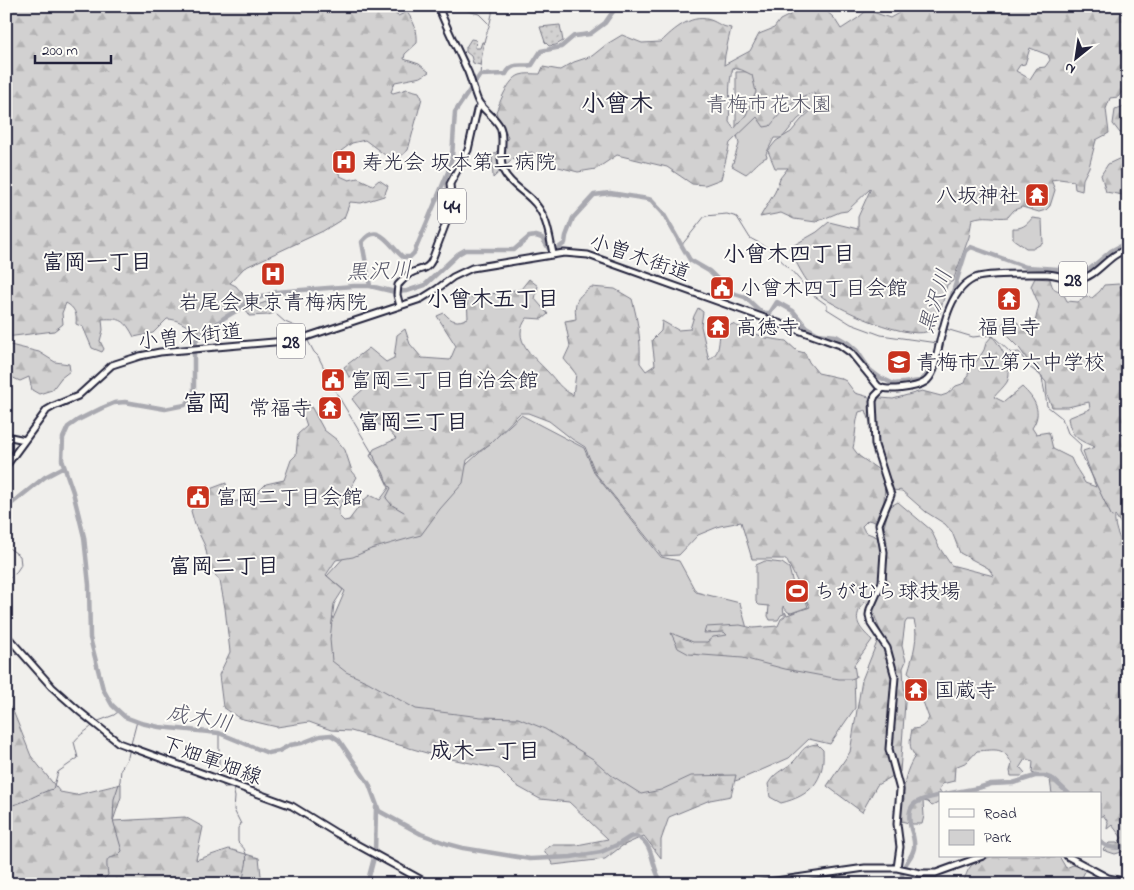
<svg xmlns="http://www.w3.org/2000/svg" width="1134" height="890" viewBox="0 0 1134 890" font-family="'Indie Flower','Klee One',sans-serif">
<defs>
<pattern id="forest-firs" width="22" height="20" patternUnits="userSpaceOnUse" patternTransform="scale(1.25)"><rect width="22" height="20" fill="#d2d1d1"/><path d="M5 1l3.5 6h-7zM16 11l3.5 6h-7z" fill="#b4b3b4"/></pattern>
<pattern id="park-dots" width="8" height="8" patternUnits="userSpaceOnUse" patternTransform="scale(1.25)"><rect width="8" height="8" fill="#d2d1d1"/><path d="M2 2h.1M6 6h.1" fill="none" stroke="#b4b3b4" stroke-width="1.8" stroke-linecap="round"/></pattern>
</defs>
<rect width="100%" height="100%" fill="#f0efec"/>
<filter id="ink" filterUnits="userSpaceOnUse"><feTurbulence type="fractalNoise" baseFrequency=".02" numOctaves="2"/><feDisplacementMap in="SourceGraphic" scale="10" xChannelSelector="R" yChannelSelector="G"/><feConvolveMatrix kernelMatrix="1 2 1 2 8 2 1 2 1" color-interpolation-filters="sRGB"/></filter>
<g filter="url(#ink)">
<path fill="#d2d1d1" stroke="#7a7a86" d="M 783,71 L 817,93 L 814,107 L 798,119 L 782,138 L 774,138 L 766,154 L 767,157 C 759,160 753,169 746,174 L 732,166 L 739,144 L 736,130 L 736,72 Z
M 1032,218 L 1040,219 L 1042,220 L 1043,243 L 1034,248 L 1026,248 L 1013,239 L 1013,228 C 1021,229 1027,225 1032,218 Z
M 521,415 L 584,448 L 595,474 L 661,557 L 679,561 L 696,592 L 740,603 L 748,632 L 854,674 L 855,708 L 830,744 L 809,739 L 789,758 L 741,779 L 650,809 L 407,717 L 332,666 L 327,633 L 345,591 L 327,576 L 347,554 L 424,530 L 467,464 Z
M 765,561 L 782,563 L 789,568 L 794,588 C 804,591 805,598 808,607 L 791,613 L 788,612 L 783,606 L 784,614 L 781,615 L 778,620 L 770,620 L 768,616 L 769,606 L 759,605 L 756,602 L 756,565 Z"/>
<path fill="url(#forest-firs)" stroke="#7a7a86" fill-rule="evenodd" d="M 6,6 L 385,6 L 398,16 L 407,12 C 414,22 418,31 417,43 L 405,54 L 404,59 L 419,64 L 429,72 L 421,77 L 395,82 L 391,92 L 393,93 L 407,89 L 419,92 L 422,98 L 408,150 L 399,158 L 389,158 L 365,140 L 352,143 L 341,151 L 338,171 L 340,176 L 349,180 L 358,178 L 373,185 L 379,180 L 388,186 L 384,196 L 361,203 L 350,202 L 344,218 L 323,231 L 244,268 L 230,283 L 236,286 L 246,298 C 245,300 244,303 242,305 C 236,312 202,334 194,333 L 193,329 C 184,325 178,319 167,319 L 153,333 L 134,337 C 125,320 122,318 102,319 L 103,330 L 100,341 L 104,349 L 102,352 L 92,348 L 83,327 L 76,324 C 77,314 75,308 66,303 L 62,313 L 63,324 L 54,331 L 6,337 Z
M 796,6 L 821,6 L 834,18 L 841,29 L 858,18 L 867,10 L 890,18 L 911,6 L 1128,6 L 1128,85 L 1118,97 L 1110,98 L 1106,109 L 1109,133 L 1096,140 L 1089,167 L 1083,179 L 1082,191 L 1075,189 L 1074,181 L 1059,179 L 1051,180 L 1055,190 L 1050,206 L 1046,210 L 1039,212 L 1022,207 L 1014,210 L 1008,217 C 995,219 985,214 972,219 L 969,237 L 953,281 L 947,285 C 944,296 939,322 932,329 C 915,345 830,307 815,291 C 804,279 797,264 789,248 L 817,232 L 829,222 L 858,229 L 858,217 L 871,188 L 847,211 L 840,212 L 816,222 L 794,219 L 781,213 L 760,217 L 775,192 L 780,178 L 788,168 L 775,168 L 768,151 L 776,141 L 791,132 L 801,120 L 815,107 L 814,92 C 790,100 785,108 770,126 L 764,127 L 757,117 L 730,143 L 721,179 L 705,185 L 692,184 L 667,167 L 617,155 L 596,169 L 578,172 L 547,164 L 532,152 L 515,157 L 493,178 L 492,157 L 508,138 C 506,128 499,122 496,112 C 500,102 508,79 520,75 C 525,73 534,74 540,74 L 543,67 L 560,70 L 574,62 L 592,56 L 607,44 L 622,35 L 642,43 L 661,42 C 674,29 693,12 713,21 C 721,25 721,26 731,28 L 725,55 L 724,65 L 750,51 L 759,34 L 774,28 L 780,20 L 790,15 ZM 1030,48 L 1048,55 L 1050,60 L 1045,67 L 1037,68 L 1030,79 L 1016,71 L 1020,65 L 1025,64 ZM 733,68 L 742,70 L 752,75 L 756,92 L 746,115 L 734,129 L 729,122 C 731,104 727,85 733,68 Z
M 1128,100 L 1128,134 L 1120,133 L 1113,124 L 1115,110 L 1122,108 Z
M 1125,156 L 1128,157 L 1128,196 L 1106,192 L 1101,175 L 1108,164 Z
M 1035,278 L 1050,279 C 1053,291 1054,288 1063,293 L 1067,301 L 1078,302 L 1086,297 L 1092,298 L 1100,291 L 1104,285 L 1119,284 L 1122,290 L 1128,295 L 1128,534 L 1115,515 C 1113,530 1123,543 1128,558 L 1128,850 L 1115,854 L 1103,850 L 1109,843 L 1117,843 L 1122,838 L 1112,825 L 1107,829 L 1108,822 L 1103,815 L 1100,817 L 1100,794 L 1052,794 L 1050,780 L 1032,773 L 1033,761 L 1025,759 L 1020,767 L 1025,773 L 1022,776 L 1011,776 L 1010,771 L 1012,764 C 1003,746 996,750 977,751 L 967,762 L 955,767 L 954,781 L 942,784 L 939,791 L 943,794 L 940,794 L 940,802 L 932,806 L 928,802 L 923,801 L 924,816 L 922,824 L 913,824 L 897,820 L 894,810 L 904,800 C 903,783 906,770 915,756 C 908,747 910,740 912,729 C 921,729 925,725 929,718 L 914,677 L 908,672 C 913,655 919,637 914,620 L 907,620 L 905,623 L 902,646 L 906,661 L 903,668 L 905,703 L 900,772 L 877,785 L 862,812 L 827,786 L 850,752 L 862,680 L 881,632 C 875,621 875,609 865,602 C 851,618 858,627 872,640 L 854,665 L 856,677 L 851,679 L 839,679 L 785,669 L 743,658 L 689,654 L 678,648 L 671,633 L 693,642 L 707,642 L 713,637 L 727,635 L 724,632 L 704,633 L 706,627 L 740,625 L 753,628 L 778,626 L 781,619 L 785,616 L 785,612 L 787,615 L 810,607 L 786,559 L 752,559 L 741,522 L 720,526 L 698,535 L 679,555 L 662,556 L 596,474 L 585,447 L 572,439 L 549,421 L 528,413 L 520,413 L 490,444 L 467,460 L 463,483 L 440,509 L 421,535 L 371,549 L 353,557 L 336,560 L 326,575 L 343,590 L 334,604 L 330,639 L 332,661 L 346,672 L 368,682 L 416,709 L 481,717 L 518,718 L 545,729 L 593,759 L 611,775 L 641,794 L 661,790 L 691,776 L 736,775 L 731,796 L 710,800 L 669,817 L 661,840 L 661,858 L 644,836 L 622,846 L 605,859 L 553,865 L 544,850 L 552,845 L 577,845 L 608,839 L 569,802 L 540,799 L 515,785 L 499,769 L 437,756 L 351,731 L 331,730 L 309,722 L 277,727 L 239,718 L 223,707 L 219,675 L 230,652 L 225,608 L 220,581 L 210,569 L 205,546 L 195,525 L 191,511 L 202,492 L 226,483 L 228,502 L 250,500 L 266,484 L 284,480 L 291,460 L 296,455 L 298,434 L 307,426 L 300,405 L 308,401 L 324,430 L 337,440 L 345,450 L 352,471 L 357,477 L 339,508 L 339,516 L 344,521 L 349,520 L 364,500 L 370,495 L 380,500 L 389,488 L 380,469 L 370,456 L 374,449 L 396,439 L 385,427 L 369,421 L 352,399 L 367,386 L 363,374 L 349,377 L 344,367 L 369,348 L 386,362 L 394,358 L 397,335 L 405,329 L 410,344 L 422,358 L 450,360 L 456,346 L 437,316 L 444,313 C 452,322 457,323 468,318 L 467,298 L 521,289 L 529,279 L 538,286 L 535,299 L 548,314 L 542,319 L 527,318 C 510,339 533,356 547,371 C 558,382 559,388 573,395 L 576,374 L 564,359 L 570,346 L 565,321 L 576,319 C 574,301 576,298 591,287 L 615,289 L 632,299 C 638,321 641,340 640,363 L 646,371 L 655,365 L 652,340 L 661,331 L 662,321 L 678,330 L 690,329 L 694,316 L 698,308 L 703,312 L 701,326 L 709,360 C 720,352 718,347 720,335 L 732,324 L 766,338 L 786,341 L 797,351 L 805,353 L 809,362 L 818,373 L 840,378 L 846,381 L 855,393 L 869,397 L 893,399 L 922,391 L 941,396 L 947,394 L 956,386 L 965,383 L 971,366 L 977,361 L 984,350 L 986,343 L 992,336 C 1001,346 1014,368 1007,382 C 1004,387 998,392 994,397 L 1004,402 L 1022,387 C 1035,399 1043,412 1032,428 L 1036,434 L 1049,432 L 1053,449 L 1071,458 C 1074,467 1081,474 1085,483 L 1096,487 L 1083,451 L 1095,447 C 1078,440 1071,437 1068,418 L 1090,409 L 1089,402 L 1068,407 L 1052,407 L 1047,395 L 1046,382 L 1030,364 L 1020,349 L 1005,334 L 1002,324 L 1012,319 L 1027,329 L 1034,326 L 1039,305 L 1031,286 ZM 866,410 L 892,490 L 902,491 L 926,512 L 945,524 L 952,532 L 960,553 L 988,568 L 994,576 L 951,565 L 939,547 L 931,530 L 898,502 L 889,507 L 884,527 L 887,543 L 882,550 L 877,537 L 865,532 L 862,526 L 868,520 L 875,522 L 884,501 L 885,485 L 879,470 L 859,456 L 853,448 C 856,436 855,424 859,412 Z
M 6,344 L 39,352 L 55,362 L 69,364 L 70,371 L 61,378 L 52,390 L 39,394 L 32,390 L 29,377 L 20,381 L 9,376 L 6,377 Z
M 6,702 L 13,711 L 31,756 L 60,792 L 76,795 L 121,784 L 121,797 L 113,821 L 185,817 L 203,827 L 196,860 L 229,849 L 259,858 L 262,884 L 6,884 Z
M 817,744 L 823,750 C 825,781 810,796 781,803 L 770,797 L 768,784 C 775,772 782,771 792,763 C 803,753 800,746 817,744 Z
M 993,856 L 1059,856 L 1066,868 L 1073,865 L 1086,869 L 1079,884 L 963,884 C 970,861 972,864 993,856 Z"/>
<path fill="url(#park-dots)" stroke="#7a7a86" d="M 560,25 L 563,41 L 556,45 L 549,46 L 545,42 L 540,27 Z
M 471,39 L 476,40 L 475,48 L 480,48 L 482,42 L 484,42 L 480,65 L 473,63 L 471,56 L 466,52 L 466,47 Z
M 266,302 L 274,313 L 268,315 L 249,316 L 246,309 Z"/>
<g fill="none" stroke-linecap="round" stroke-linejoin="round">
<path stroke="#737381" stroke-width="1" d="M 462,6 L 468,11 L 479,14 L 488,23
M 480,75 C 481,63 482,49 485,38 C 489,27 492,18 493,6
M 681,246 L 705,216 L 727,214 L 737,217 L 750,238 L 768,248 L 790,269 L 813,295 L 827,305 L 827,309 L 851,324 L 881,335 L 937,343
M 264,296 L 275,312
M 277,315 L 285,322 L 297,327
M 300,329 L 303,335
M 946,329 L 973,337 L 992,335 L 1011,353 L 1019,352 L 1029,367 L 1042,376 C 1043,387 1046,395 1047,406 L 1062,418 L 1064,424
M 307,339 L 314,352 L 318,356 L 337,394 L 374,456 C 377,466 379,465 383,472 C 386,478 385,482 391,488 L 386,498 L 392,505 L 404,512
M 1065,425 L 1068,433 L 1081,445 L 1080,451 L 1112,517
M 6,546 L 20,556 L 21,565 L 15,574
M 6,582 L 11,577
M 96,722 L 114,715 L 118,712
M 131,744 L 137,721
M 217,777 L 219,768 L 219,733
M 220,782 L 225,788 L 233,788 L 235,797 L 234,810 L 241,824 L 238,828 L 238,842 C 240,845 244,847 245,851 C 250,862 242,873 243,884
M 6,806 C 23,805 37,793 53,789 L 58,772 L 78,758 L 74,742 C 81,733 86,732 93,725
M 99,884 L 108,875 C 104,849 111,864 122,851 L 113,820 L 114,799 L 120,781 L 121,769 L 128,757 L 130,748"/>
<path stroke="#a9a9b0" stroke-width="4.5" d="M 370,286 L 362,242 C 379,220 390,247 403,257 L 410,257 L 414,253 L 448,172 L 452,157 L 455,112 L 480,75 L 506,74 C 512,62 520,67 532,65 L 541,51 L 561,47 L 574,36 L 590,34 L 605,23 L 614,10 L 621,6
M 947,311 L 966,251 L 971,247 L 1026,267 L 1058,269 L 1075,276 L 1084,274 L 1111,251 L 1122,245 L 1128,244
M 6,508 L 45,477 L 64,467
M 945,794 L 978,788 L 991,784 L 1013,783 L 1035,776 L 1045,776 L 1053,779 L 1069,794
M 1100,842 C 1109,849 1118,849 1128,846
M 367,884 L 375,854 L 376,807
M 663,884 C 650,869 656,844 636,836 L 630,837 L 619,844 L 601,852 L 571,857 L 530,859 L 463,848 L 448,844 L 421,834 L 379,811 L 369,784 L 339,740 L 331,735 L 320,736 L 302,743 L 290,745 L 279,751 L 268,753 L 219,733 L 159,727 L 141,723 L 125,717 L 112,705 L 103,689 L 90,638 L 89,585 L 84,537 L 73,492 L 62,460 L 63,438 L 68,427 L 78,420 L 102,408 L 114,403 L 125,402 L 165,409 L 185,405 L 194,396 L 194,354 L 196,340 L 224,318 L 256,299 L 276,292 L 354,286 L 370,286 L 395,292 L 407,291 L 425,285 L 458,254 L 465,250 L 514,250 L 529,237 L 536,236 L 542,238 L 549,249 L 557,249 L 565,243 L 566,236 L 573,218 L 594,195 L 610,193 L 648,199 L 651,200 L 663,213 L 690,260 L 709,271 L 732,293 L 745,297 L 762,313 L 770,313 L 777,302 L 793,311 L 806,327 L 818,334 L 836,336 L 848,343 L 857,351 L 870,370 L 879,377 L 894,384 L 920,381 L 925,377 L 932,364 L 939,337
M 902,884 C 900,863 911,862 914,848 C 915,841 913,835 911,829 C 904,800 919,801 940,795"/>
<defs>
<path id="major" d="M 438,6 C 447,29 458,50 468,72 C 472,82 474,92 478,101 C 484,112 495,116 500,127 C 506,142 497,157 504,172 C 510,184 522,190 531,199 C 547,214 549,234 553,254
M 400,306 L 397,295 L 398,285 C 402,281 406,276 411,273 C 420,268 427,271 432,260 L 452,207 L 450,184 L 468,150 L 477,110 L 481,105
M 882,389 L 875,396 L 873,401 L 875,445 L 891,495 L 879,524 L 884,552 L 882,582 L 870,609 L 869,615 L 871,624 L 887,648 L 895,677 L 889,749 L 900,790 L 897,824 L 900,847 L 897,868
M 6,436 L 25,440
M 6,466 L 47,410 L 54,406 L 78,396 L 112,365 L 140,356 L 160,352 L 297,340 L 421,299 L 437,289 L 453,277 L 472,268 L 564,253 L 588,255 L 840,345 L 851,353 L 878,386 C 886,392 916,388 925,382 C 930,379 932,374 934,369 C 941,340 946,287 978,277 C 994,273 1029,274 1047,274 C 1058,274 1069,281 1080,279 C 1098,276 1108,254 1128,249
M 6,635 L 52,687 L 79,711 L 119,743 L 292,806 L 336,833 L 429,884
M 1067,856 L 1108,878 L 1128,882
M 411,884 L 414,876
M 755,884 L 865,868 L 897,868 L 920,873 L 936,873 L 983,856"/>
</defs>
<use href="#major" stroke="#22223b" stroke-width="9"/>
<use href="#major" stroke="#fdfcf7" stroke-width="5"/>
</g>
</g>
<defs>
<symbol id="hospital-square" viewBox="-11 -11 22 22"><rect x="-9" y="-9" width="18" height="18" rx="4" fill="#c8321e" stroke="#fdfcf7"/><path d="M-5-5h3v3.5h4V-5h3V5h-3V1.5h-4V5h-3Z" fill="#fff"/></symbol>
<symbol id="temple-square" viewBox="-11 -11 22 22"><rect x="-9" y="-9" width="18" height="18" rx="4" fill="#c8321e" stroke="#fdfcf7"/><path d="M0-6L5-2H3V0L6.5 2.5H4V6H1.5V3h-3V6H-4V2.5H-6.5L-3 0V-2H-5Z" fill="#fff"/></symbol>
<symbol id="civic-square" viewBox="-11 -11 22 22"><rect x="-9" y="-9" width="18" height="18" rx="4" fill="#c8321e" stroke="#fdfcf7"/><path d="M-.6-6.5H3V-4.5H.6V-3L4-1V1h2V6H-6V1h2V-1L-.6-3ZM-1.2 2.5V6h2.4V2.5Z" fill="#fff"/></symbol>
<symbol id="school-square" viewBox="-11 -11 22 22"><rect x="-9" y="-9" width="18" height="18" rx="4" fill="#c8321e" stroke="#fdfcf7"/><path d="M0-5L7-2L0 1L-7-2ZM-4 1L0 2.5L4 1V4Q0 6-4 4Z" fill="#fff"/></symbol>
<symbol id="stadium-square" viewBox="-11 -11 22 22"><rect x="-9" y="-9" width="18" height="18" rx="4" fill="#c8321e" stroke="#fdfcf7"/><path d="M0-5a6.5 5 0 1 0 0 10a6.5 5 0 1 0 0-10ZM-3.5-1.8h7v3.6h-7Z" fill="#fff"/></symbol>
</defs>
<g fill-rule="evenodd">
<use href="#hospital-square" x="330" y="148" width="28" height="28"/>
<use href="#temple-square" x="1023" y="181" width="28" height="28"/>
<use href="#hospital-square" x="259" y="260" width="28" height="28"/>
<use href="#civic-square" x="708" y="274" width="28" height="28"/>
<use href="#temple-square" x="995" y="285" width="28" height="28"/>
<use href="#temple-square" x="704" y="313" width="28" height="28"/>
<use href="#school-square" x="885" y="348" width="28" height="28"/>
<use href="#civic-square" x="319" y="366" width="28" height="28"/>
<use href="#temple-square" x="316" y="394" width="28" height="28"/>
<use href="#civic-square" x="184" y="483" width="28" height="28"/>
<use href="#stadium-square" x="783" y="577" width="28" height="28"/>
<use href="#temple-square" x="902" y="676" width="28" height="28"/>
</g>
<g text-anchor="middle" stroke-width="4" stroke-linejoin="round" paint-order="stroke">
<g fill="#fdfcf7" stroke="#646373" stroke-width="1">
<rect x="438" y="188.5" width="28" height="35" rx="4"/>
<rect x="1059" y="261.5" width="28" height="35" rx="4"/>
<rect x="277" y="323.5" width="28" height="35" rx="4"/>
</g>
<g font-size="20" font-weight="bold" fill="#22223b">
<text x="452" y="213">44</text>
<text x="1073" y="286">28</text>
<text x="291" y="348">28</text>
</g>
<g font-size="21" fill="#575768" stroke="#fdfcf7">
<text x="769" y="111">青梅市花木園</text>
</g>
<g font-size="21" fill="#22223b" stroke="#fdfcf7" text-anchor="start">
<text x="362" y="169">寿光会 坂本第二病院</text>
<text x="1020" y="202" text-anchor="end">八坂神社</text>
<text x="740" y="295">小曾木四丁目会館</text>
<text x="273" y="309" text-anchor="middle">岩尾会東京青梅病院</text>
<text x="736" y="334">高徳寺</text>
<text x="1009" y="334" text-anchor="middle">福昌寺</text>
<text x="916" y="369">青梅市立第六中学校</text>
<text x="350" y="387">富岡三丁目自治会館</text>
<text x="312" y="415" text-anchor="end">常福寺</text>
<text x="216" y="504">富岡二丁目会館</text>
<text x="814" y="598">ちがむら球技場</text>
<text x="934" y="697">国蔵寺</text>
</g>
<g font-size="21" fill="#22223b" stroke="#fdfcf7">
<text transform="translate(640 257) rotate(19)" y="7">小曽木街道</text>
<text transform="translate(190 336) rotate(-6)" y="7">小曽木街道</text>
<text transform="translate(212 760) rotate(20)" y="7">下畑軍畑線</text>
</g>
<g font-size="22" font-weight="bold" fill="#22223b" stroke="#fdfcf7">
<text x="789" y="261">小曾木四丁目</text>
<text x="97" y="269">富岡一丁目</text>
<text x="493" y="306">小曾木五丁目</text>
<text x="413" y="429">富岡三丁目</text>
<text x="224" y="573">富岡二丁目</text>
<text x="485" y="758">成木一丁目</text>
</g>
<g font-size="22" font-style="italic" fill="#58586a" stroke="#fdfcf7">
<text transform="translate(379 270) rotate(-2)" y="8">黒沢川</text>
<text transform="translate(934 301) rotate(-72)" y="8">黒沢川</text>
<text transform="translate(200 717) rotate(11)" y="8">成木川</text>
</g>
<g font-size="24" font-weight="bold" fill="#22223b" stroke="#fdfcf7">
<text x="617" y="111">小曾木</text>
<text x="207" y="411">富岡</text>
</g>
</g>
<rect width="1134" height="890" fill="none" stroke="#fdfcf7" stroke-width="25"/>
<rect x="12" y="12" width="1109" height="865" fill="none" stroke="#22223b" stroke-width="2" filter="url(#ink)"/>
<rect x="939" y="792" width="162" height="65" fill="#fdfcf7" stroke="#a5a5ac"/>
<rect x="949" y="809" width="25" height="8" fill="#fdfcf7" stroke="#a5a5ac"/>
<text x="984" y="818" font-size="15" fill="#22223b">Road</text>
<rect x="949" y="830" width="25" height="15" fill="#d2d1d1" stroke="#a5a5ac"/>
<text x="984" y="842" font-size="15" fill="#22223b">Park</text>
<g transform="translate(1076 58) rotate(210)" stroke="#fdfcf7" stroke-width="4" paint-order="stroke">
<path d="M0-4L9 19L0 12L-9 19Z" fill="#22223b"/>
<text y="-8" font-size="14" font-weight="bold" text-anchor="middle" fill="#22223b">N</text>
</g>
<path d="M35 55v8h76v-8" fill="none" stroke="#22223b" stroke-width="2.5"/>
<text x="42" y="55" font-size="15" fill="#22223b" stroke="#fdfcf7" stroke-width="4" paint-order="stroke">200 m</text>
</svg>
